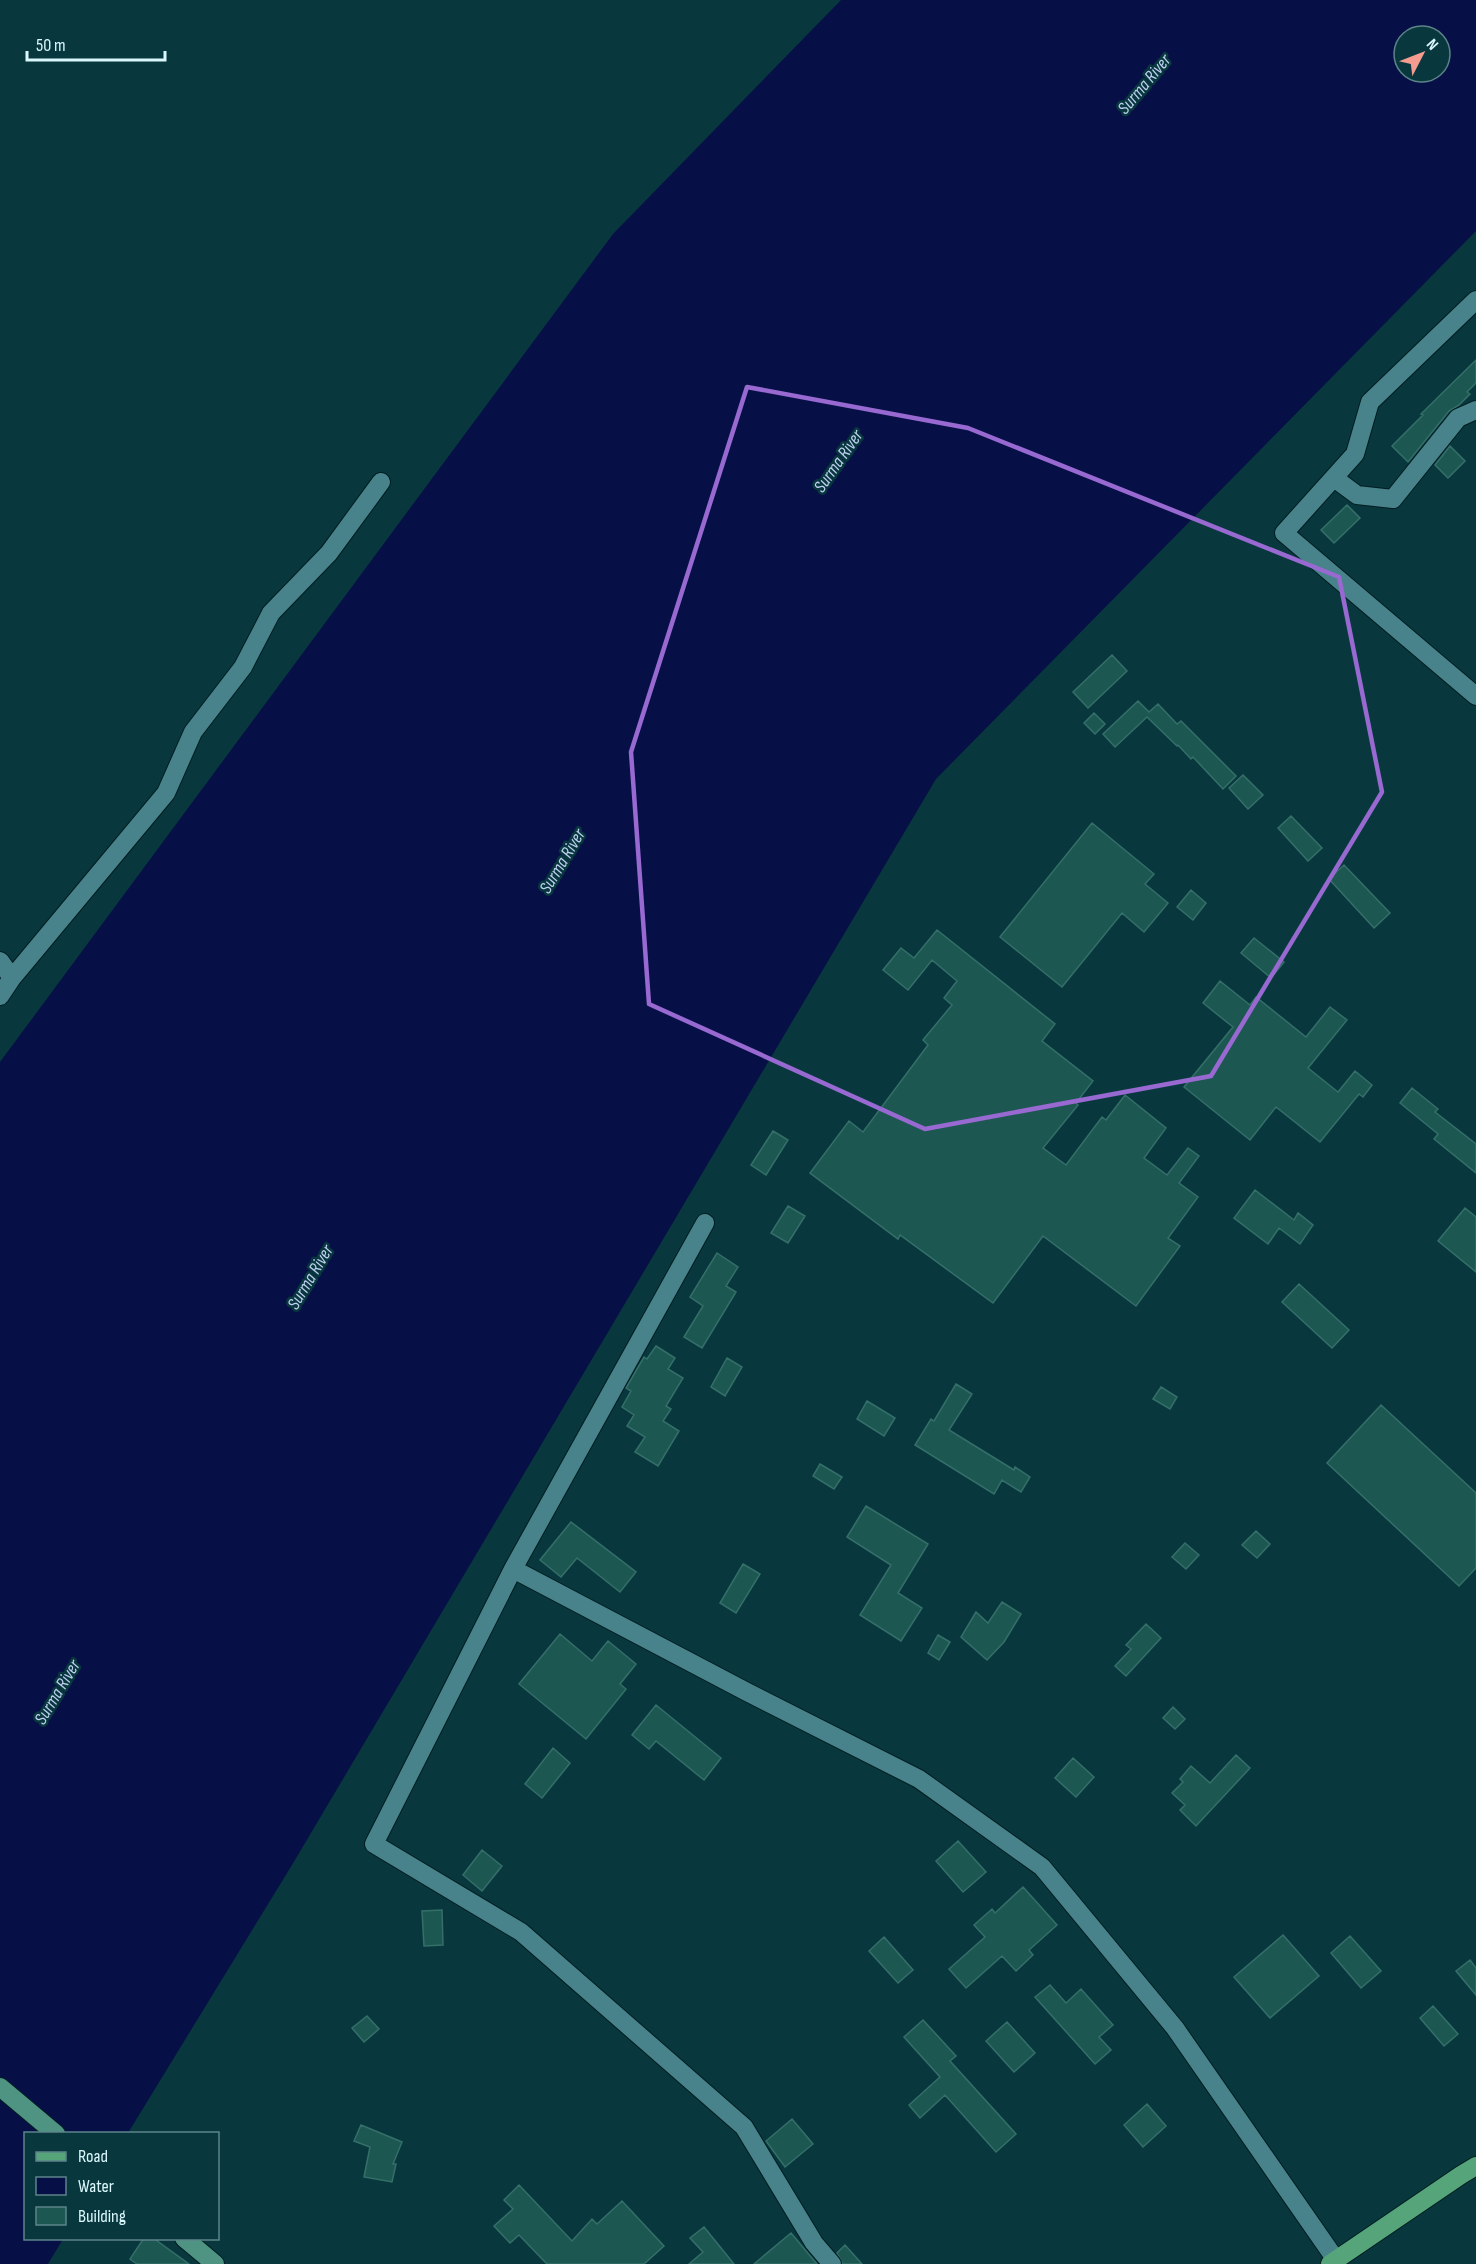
<svg xmlns="http://www.w3.org/2000/svg" width="1476" height="2264" viewBox="0 0 1476 2264" font-family="'Sofia Sans Condensed',sans-serif">
<rect width="100%" height="100%" fill="#08383e"/>
<path fill="#071046" fill-rule="evenodd" d="M 841,0 L 1476,0 L 1476,231 L 936,779 L 292,1865 L 128,2133 L 26,2134 L 26,2238 L 63,2239 L 48,2264 L 0,2264 L 0,1062 L 613,234 ZM 1404,36 L 1440,36 L 1440,72 L 1404,72 Z"/>
<path fill="#1c5752" stroke="#356f69" stroke-width="1.5" d="M 1476,360 L 1476,383 L 1467,392 L 1470,394 L 1459,405 L 1449,411 L 1408,462 L 1392,446 L 1423,415 L 1421,414 Z
M 1450,446 L 1465,461 L 1448,478 L 1435,465 Z
M 1347,505 L 1360,518 L 1334,543 L 1321,530 Z
M 1112,655 L 1127,671 L 1088,708 L 1073,692 Z
M 1138,701 L 1149,712 L 1158,704 L 1177,724 L 1181,721 L 1236,776 L 1223,789 L 1193,757 L 1191,759 L 1178,745 L 1177,746 L 1147,717 L 1115,747 L 1103,734 Z
M 1094,713 L 1105,724 L 1095,734 L 1084,723 Z
M 1243,775 L 1263,795 L 1248,809 L 1229,788 Z
M 1291,816 L 1322,848 L 1308,861 L 1278,828 Z
M 1092,823 L 1154,874 L 1145,884 L 1168,903 L 1144,932 L 1122,913 L 1062,987 L 1000,937 Z
M 1344,865 L 1390,913 L 1374,928 L 1329,879 Z
M 1191,890 L 1206,903 L 1193,920 L 1177,907 Z
M 937,930 L 1055,1024 L 1042,1041 L 1093,1081 L 1076,1103 L 1078,1105 L 1043,1148 L 1066,1165 L 1102,1117 L 1106,1120 L 1125,1095 L 1166,1128 L 1144,1158 L 1167,1175 L 1188,1148 L 1199,1156 L 1179,1183 L 1198,1197 L 1168,1238 L 1180,1246 L 1136,1306 L 1043,1236 L 993,1303 L 900,1235 L 898,1239 L 810,1173 L 849,1121 L 863,1132 L 928,1045 L 923,1040 L 952,1005 L 944,998 L 957,981 L 932,960 L 908,990 L 883,970 L 901,948 L 914,958 Z
M 1254,938 L 1284,962 L 1271,978 L 1241,953 Z
M 1220,981 L 1250,1005 L 1256,997 L 1306,1037 L 1330,1007 L 1347,1020 L 1308,1068 L 1338,1092 L 1355,1071 L 1372,1085 L 1363,1097 L 1359,1094 L 1320,1142 L 1276,1107 L 1250,1140 L 1184,1087 L 1233,1027 L 1203,1003 Z
M 1412,1088 L 1438,1109 L 1435,1112 L 1476,1144 L 1476,1173 L 1434,1139 L 1438,1134 L 1400,1103 Z
M 773,1131 L 788,1140 L 766,1175 L 751,1165 Z
M 1255,1190 L 1294,1220 L 1298,1213 L 1313,1225 L 1300,1244 L 1279,1228 L 1268,1244 L 1234,1218 Z
M 788,1206 L 805,1216 L 788,1243 L 771,1233 Z
M 1465,1208 L 1476,1217 L 1476,1272 L 1438,1241 Z
M 717,1253 L 738,1267 L 726,1286 L 736,1292 L 702,1348 L 684,1337 L 703,1306 L 690,1297 Z
M 1299,1284 L 1349,1330 L 1332,1348 L 1282,1302 Z
M 656,1346 L 675,1358 L 668,1369 L 683,1378 L 666,1406 L 671,1409 L 663,1421 L 679,1431 L 658,1466 L 635,1452 L 645,1437 L 627,1426 L 634,1415 L 622,1407 L 631,1391 L 626,1388 L 644,1357 L 647,1359 Z
M 727,1358 L 742,1367 L 725,1396 L 711,1387 Z
M 956,1384 L 972,1394 L 949,1430 L 1014,1470 L 1015,1467 L 1030,1477 L 1021,1492 L 1002,1480 L 994,1494 L 915,1445 L 931,1419 L 934,1421 Z
M 1161,1387 L 1177,1397 L 1170,1409 L 1153,1399 Z
M 867,1401 L 895,1418 L 884,1436 L 857,1419 Z
M 1381,1405 L 1476,1493 L 1476,1568 L 1459,1586 L 1327,1463 Z
M 820,1464 L 842,1477 L 834,1489 L 813,1476 Z
M 866,1506 L 928,1544 L 898,1593 L 922,1608 L 901,1641 L 860,1615 L 891,1565 L 847,1537 Z
M 571,1522 L 636,1572 L 620,1592 L 577,1558 L 561,1577 L 540,1560 Z
M 1256,1531 L 1270,1544 L 1257,1558 L 1242,1545 Z
M 1185,1543 L 1199,1555 L 1186,1569 L 1172,1557 Z
M 743,1564 L 760,1574 L 736,1613 L 720,1603 Z
M 1002,1602 L 1021,1614 L 1004,1642 L 987,1660 L 961,1637 L 976,1612 L 988,1623 Z
M 1146,1624 L 1161,1638 L 1126,1676 L 1115,1666 L 1131,1649 L 1126,1645 Z
M 560,1634 L 592,1661 L 608,1641 L 636,1664 L 620,1684 L 626,1689 L 586,1739 L 519,1684 Z
M 938,1635 L 950,1642 L 939,1660 L 928,1653 Z
M 656,1705 L 721,1758 L 704,1780 L 656,1741 L 649,1749 L 632,1735 Z
M 1173,1707 L 1185,1719 L 1175,1729 L 1163,1718 Z
M 553,1748 L 570,1763 L 542,1798 L 525,1784 Z
M 1236,1755 L 1250,1768 L 1196,1826 L 1180,1810 L 1185,1805 L 1172,1793 L 1183,1782 L 1180,1779 L 1191,1766 L 1210,1783 Z
M 1073,1758 L 1094,1777 L 1076,1797 L 1055,1778 Z
M 958,1841 L 986,1872 L 963,1892 L 936,1861 Z
M 482,1850 L 502,1866 L 482,1891 L 463,1875 Z
M 1023,1887 L 1057,1925 L 1029,1950 L 1033,1955 L 1016,1971 L 1002,1956 L 966,1988 L 949,1969 L 985,1937 L 974,1925 L 992,1909 L 995,1913 Z
M 442,1910 L 443,1945 L 424,1946 L 422,1911 Z
M 1283,1935 L 1319,1976 L 1270,2018 L 1234,1977 Z
M 1350,1936 L 1381,1971 L 1361,1988 L 1331,1953 Z
M 884,1937 L 913,1970 L 898,1983 L 869,1951 Z
M 1470,1960 L 1476,1968 L 1476,1995 L 1456,1971 Z
M 1050,1985 L 1066,2003 L 1081,1989 L 1113,2025 L 1099,2037 L 1111,2050 L 1095,2064 L 1035,1997 Z
M 1433,2006 L 1458,2034 L 1444,2046 L 1420,2018 Z
M 367,2016 L 379,2029 L 364,2042 L 352,2028 Z
M 923,2020 L 956,2056 L 950,2061 L 1016,2134 L 996,2152 L 945,2095 L 920,2118 L 909,2105 L 940,2077 L 904,2037 Z
M 1007,2022 L 1035,2053 L 1014,2072 L 986,2041 Z
M 1147,2104 L 1166,2126 L 1143,2147 L 1124,2125 Z
M 792,2119 L 813,2144 L 785,2167 L 766,2141 Z
M 361,2125 L 402,2142 L 393,2164 L 396,2164 L 392,2182 L 364,2177 L 370,2147 L 354,2141 Z
M 519,2185 L 572,2241 L 592,2219 L 597,2224 L 622,2201 L 664,2246 L 644,2264 L 547,2264 L 519,2235 L 510,2243 L 494,2226 L 513,2209 L 504,2200 Z
M 704,2227 L 734,2264 L 689,2264 L 703,2252 L 690,2238 Z
M 791,2233 L 817,2264 L 754,2264 Z
M 144,2238 L 153,2238 L 189,2264 L 137,2264 L 130,2259 Z
M 845,2245 L 862,2264 L 843,2264 L 837,2253 Z"/>
<g fill="none" stroke-linecap="round" stroke-linejoin="round">
<defs>
<path id="street" d="M 1476,300 L 1370,402 L 1355,454 L 1284,533 L 1476,696
M 1334,478 L 1357,495 L 1393,499 L 1458,418 L 1476,410
M 0,961 L 12,978
M 0,996 L 12,978 L 166,793 L 193,732 L 243,667 L 271,613 L 329,553 L 381,482
M 705,1223 L 513,1569 L 374,1844 L 521,1932 L 744,2127 L 814,2243 L 832,2264
M 513,1569 L 747,1692 L 919,1779 L 1042,1867 L 1175,2028 L 1336,2260"/>
<path id="secondary" d="M 0,2087 L 56,2134
M 184,2238 L 215,2264"/>
<path id="primary" d="M 1330,2264 L 1461,2175 L 1476,2166"/>
</defs>
<use href="#street" stroke="#001d21" stroke-width="20"/>
<use href="#secondary" stroke="#001d21" stroke-width="20"/>
<use href="#primary" stroke="#001d21" stroke-width="20"/>
<use href="#street" stroke="#48828a" stroke-width="18"/>
<use href="#secondary" stroke="#4f9482" stroke-width="18"/>
<use href="#primary" stroke="#56a57a" stroke-width="18"/>
</g>
<path fill="none" stroke="#9869d1" stroke-width="4.5" stroke-linejoin="round" d="M 747,387 L 968,428 L 1339,577 L 1382,792 L 1211,1076 L 925,1129 L 649,1004 L 631,752 Z"/>
<g text-anchor="middle" stroke-width="5" stroke-linejoin="round" paint-order="stroke">
<g font-size="18" font-style="italic" fill="#c0cff3" stroke="#08383e">
<text transform="translate(1144 84) rotate(-50)" y="6">Surma River</text>
<text transform="translate(838 461) rotate(-55)" y="6">Surma River</text>
<text transform="translate(562 861) rotate(-59)" y="6">Surma River</text>
<text transform="translate(310 1277) rotate(-59)" y="6">Surma River</text>
<text transform="translate(57 1692) rotate(-59)" y="6">Surma River</text>
</g>
</g>
<rect x="24" y="2132" width="195" height="108" fill="#08383e" stroke="#5c848a" stroke-width="1.5"/>
<rect x="36" y="2152" width="30" height="9" fill="#56a57a" stroke="#5c848a" stroke-width="1.5"/>
<text x="78" y="2162" font-size="18" fill="#daf7fb">Road</text>
<rect x="36" y="2177" width="30" height="18" fill="#071046" stroke="#5c848a" stroke-width="1.5"/>
<text x="78" y="2192" font-size="18" fill="#daf7fb">Water</text>
<rect x="36" y="2207" width="30" height="18" fill="#1c5752" stroke="#5c848a" stroke-width="1.5"/>
<text x="78" y="2222" font-size="18" fill="#daf7fb">Building</text>
<g transform="translate(1422 54) rotate(48)"><circle r="28" fill="#08383e" stroke="#5c848a" stroke-width="1.5"/>
<path d="M0-4.5L10 22L0 15L-10 22Z" fill="#f59c91"/>
<text y="-9" font-size="16" font-weight="bold" text-anchor="middle" fill="#daf7fb">N</text>
</g>
<path d="M27 51v9h138v-9" fill="none" stroke="#daf7fb" stroke-width="3"/>
<text x="36" y="51" font-size="18" fill="#daf7fb" stroke="#08383e" stroke-width="4.5" paint-order="stroke">50 m</text>
</svg>
